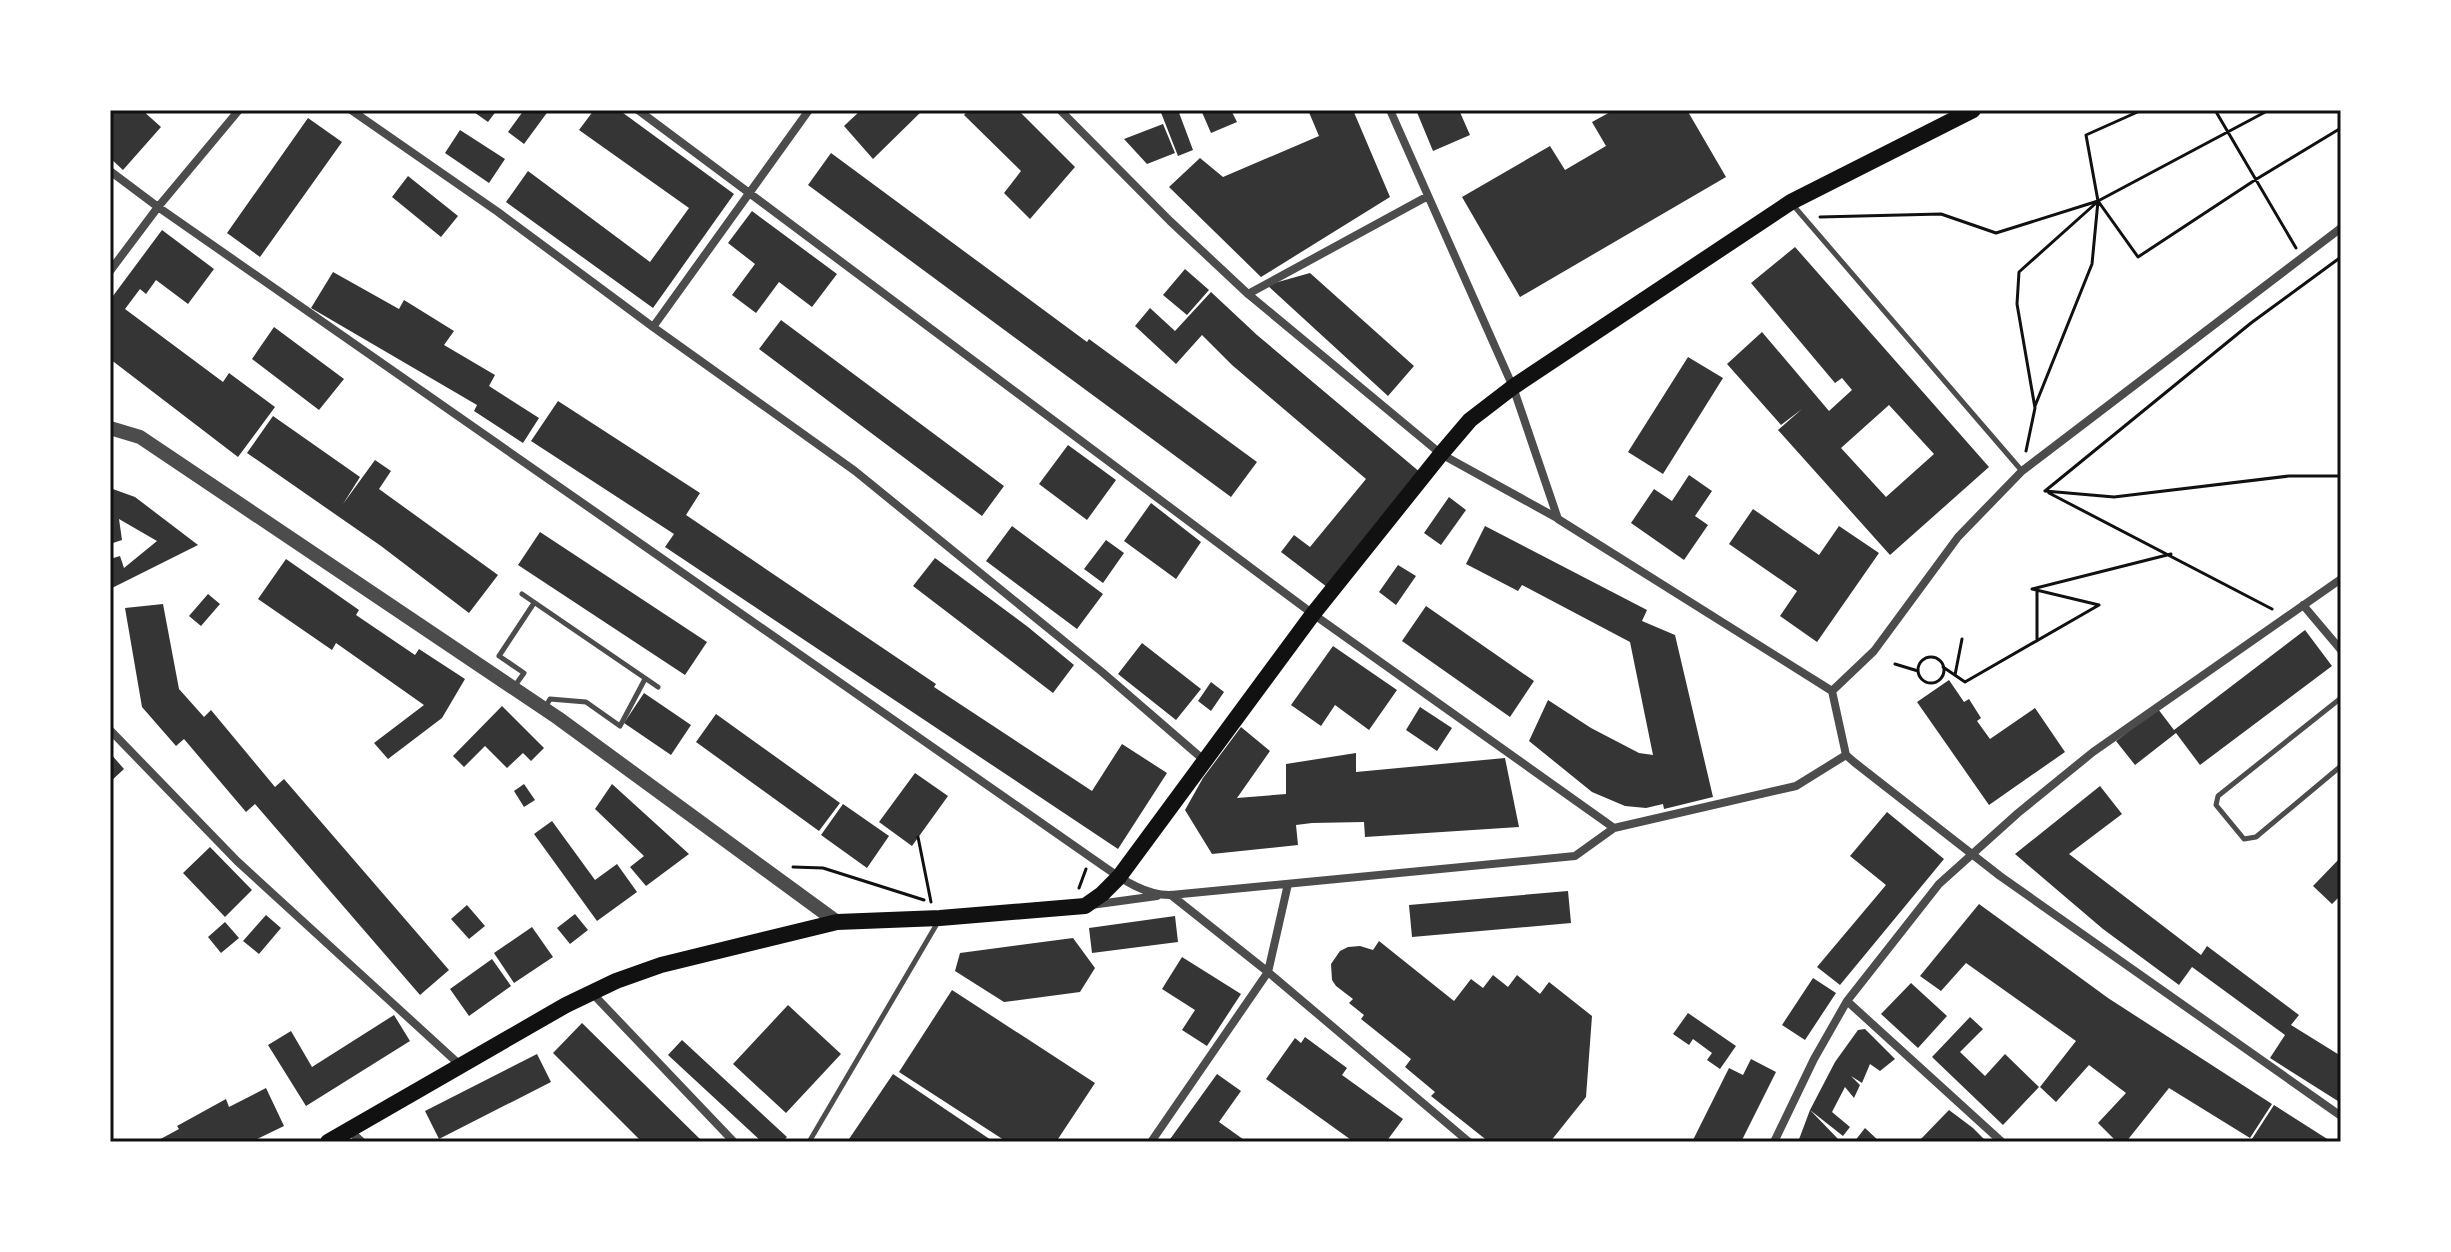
<svg xmlns="http://www.w3.org/2000/svg" width="2451" height="1252" viewBox="0 0 2451 1252" font-family="'Sofia Sans Condensed',sans-serif">
<rect width="100%" height="100%" fill="#fff"/>
<path fill="#353535" fill-rule="evenodd" d="M 110,110 L 142,110 L 161,127 L 123,170 L 110,158 Z
M 471,110 L 497,110 L 488,122 Z
M 524,110 L 549,110 L 524,144 L 508,132 Z
M 594,110 L 619,110 L 734,194 L 653,308 L 506,202 L 528,171 L 650,262 L 689,208 L 579,130 Z
M 861,110 L 923,110 L 873,159 L 844,126 Z
M 968,110 L 1018,110 L 1075,167 L 1030,219 L 1004,193 L 1021,171 L 964,115 Z
M 1160,110 L 1178,110 L 1193,150 L 1178,156 Z
M 1201,110 L 1231,110 L 1237,122 L 1211,133 Z
M 1308,110 L 1353,110 L 1390,197 L 1261,277 L 1169,187 L 1200,158 L 1223,177 L 1319,136 Z
M 1416,110 L 1459,110 L 1470,135 L 1433,151 Z
M 1614,110 L 1687,110 L 1726,177 L 1520,297 L 1462,197 L 1550,146 L 1565,170 L 1606,146 L 1592,122 Z
M 308,118 L 342,142 L 260,257 L 227,233 Z
M 1163,124 L 1175,153 L 1147,164 L 1124,139 Z
M 460,130 L 505,159 L 489,183 L 445,153 Z
M 831,153 L 1087,342 L 1089,339 L 1257,462 L 1231,497 L 808,185 Z
M 408,176 L 458,216 L 441,237 L 392,197 Z
M 752,211 L 837,274 L 812,307 L 779,282 L 756,313 L 732,295 L 755,264 L 728,243 Z
M 162,230 L 214,269 L 188,304 L 156,280 L 146,294 L 140,289 L 125,309 L 223,382 L 229,373 L 275,407 L 238,457 L 110,359 L 110,300 Z
M 1795,247 L 1989,467 L 1890,555 L 1778,430 L 1802,409 L 1781,425 L 1727,364 L 1762,332 L 1829,411 L 1852,390 L 1842,378 L 1835,383 L 1751,283 ZM 1889,405 L 1934,454 L 1886,497 L 1841,448 Z
M 1185,269 L 1209,290 L 1187,315 L 1163,295 Z
M 333,272 L 399,309 L 404,300 L 454,331 L 444,345 L 495,375 L 489,386 L 539,418 L 523,443 L 474,411 L 477,405 L 311,308 Z
M 1310,273 L 1414,366 L 1388,396 L 1267,285 Z
M 1211,292 L 1257,335 L 1421,473 L 1327,587 L 1281,552 L 1294,535 L 1310,547 L 1366,479 L 1232,365 L 1202,335 L 1176,364 L 1135,326 L 1150,308 L 1175,331 Z
M 781,320 L 1004,486 L 982,516 L 759,349 Z
M 274,327 L 344,379 L 319,410 L 252,359 Z
M 1688,357 L 1723,378 L 1663,474 L 1628,452 Z
M 558,401 L 700,493 L 686,515 L 936,684 L 934,687 L 1092,791 L 1122,744 L 1167,773 L 1118,849 L 665,547 L 674,534 L 531,441 Z
M 273,416 L 360,477 L 343,504 L 375,460 L 391,471 L 379,489 L 498,575 L 469,613 L 381,546 L 247,453 Z
M 1068,445 L 1116,480 L 1087,520 L 1039,484 Z
M 1689,475 L 1712,491 L 1695,516 L 1708,525 L 1684,560 L 1631,523 L 1654,489 L 1672,501 Z
M 110,488 L 135,497 L 198,545 L 110,589 L 110,559 L 120,556 L 124,568 L 157,541 L 119,519 L 122,540 L 110,544 Z
M 1449,497 L 1466,510 L 1441,545 L 1424,533 Z
M 1151,503 L 1201,542 L 1176,579 L 1124,541 Z
M 1753,509 L 1819,555 L 1839,526 L 1879,553 L 1817,642 L 1780,616 L 1797,591 L 1729,544 Z
M 1012,526 L 1103,594 L 1077,629 L 986,561 Z
M 1485,526 L 1647,610 L 1642,621 L 1675,635 L 1713,797 L 1664,809 L 1663,804 L 1646,808 L 1625,806 L 1592,792 L 1529,741 L 1548,700 L 1591,728 L 1639,753 L 1653,755 L 1630,642 L 1522,585 L 1518,591 L 1466,564 Z
M 540,532 L 707,642 L 685,675 L 518,565 Z
M 1106,540 L 1124,553 L 1103,583 L 1084,569 Z
M 935,558 L 1028,627 L 1074,665 L 1053,693 L 913,586 Z
M 286,559 L 359,610 L 356,615 L 415,655 L 419,649 L 465,679 L 442,718 L 388,759 L 374,743 L 424,705 L 336,643 L 332,650 L 258,599 Z
M 1398,565 L 1416,576 L 1396,605 L 1379,592 Z
M 208,594 L 220,604 L 201,626 L 189,616 Z
M 163,604 L 179,689 L 204,717 L 211,710 L 275,787 L 284,779 L 449,970 L 420,995 L 255,804 L 246,812 L 184,739 L 176,746 L 142,707 L 125,608 Z
M 1426,606 L 1534,681 L 1510,717 L 1402,641 Z
M 2305,630 L 2332,666 L 2200,765 L 2176,733 L 2135,765 L 2116,741 L 2158,709 L 2174,730 Z
M 1142,643 L 1201,689 L 1176,720 L 1118,674 Z
M 1333,646 L 1397,690 L 1369,730 L 1335,705 L 1321,726 L 1291,705 Z
M 1949,680 L 1964,702 L 1969,699 L 1981,718 L 1977,721 L 1990,739 L 2035,708 L 2065,752 L 1989,805 L 1917,702 Z
M 1211,682 L 1224,692 L 1211,711 L 1198,701 Z
M 644,693 L 691,725 L 671,755 L 624,723 Z
M 502,706 L 544,748 L 531,761 L 523,753 L 507,768 L 485,746 L 464,767 L 453,756 Z
M 1420,707 L 1452,728 L 1437,751 L 1406,730 Z
M 716,714 L 840,803 L 819,831 L 696,742 Z
M 1241,727 L 1270,751 L 1237,798 L 1286,794 L 1286,764 L 1356,753 L 1356,772 L 1505,758 L 1519,827 L 1365,837 L 1364,822 L 1312,823 L 1296,825 L 1298,845 L 1212,854 L 1185,810 L 1203,778 Z
M 110,753 L 124,769 L 110,782 Z
M 915,773 L 948,796 L 912,846 L 879,822 Z
M 524,784 L 535,800 L 524,807 L 514,791 Z
M 612,784 L 689,854 L 646,886 L 630,867 L 644,856 L 595,809 Z
M 2100,786 L 2122,814 L 2069,854 L 2201,955 L 2207,946 L 2299,1015 L 2291,1025 L 2341,1056 L 2341,1103 L 2270,1058 L 2285,1035 L 2192,967 L 2179,985 L 2103,929 L 2015,854 Z
M 843,804 L 889,836 L 867,868 L 821,835 Z
M 1887,812 L 1944,859 L 1840,985 L 1817,967 L 1886,885 L 1850,856 Z
M 552,821 L 595,880 L 617,864 L 637,892 L 597,921 L 534,834 Z
M 210,847 L 252,890 L 225,917 L 183,873 Z
M 2341,857 L 2341,895 L 2332,904 L 2313,886 Z
M 1568,891 L 1571,923 L 1412,937 L 1409,905 Z
M 1979,904 L 2108,998 L 2272,1104 L 2250,1138 L 2169,1088 L 2126,1142 L 2117,1142 L 2098,1123 L 2126,1093 L 2089,1065 L 2056,1102 L 2040,1087 L 2076,1041 L 1966,963 L 1941,991 L 1920,976 Z
M 467,905 L 485,926 L 469,939 L 451,919 Z
M 575,914 L 588,930 L 570,944 L 557,928 Z
M 266,915 L 281,928 L 259,954 L 243,941 Z
M 1175,916 L 1178,942 L 1092,953 L 1089,928 Z
M 225,922 L 239,938 L 221,953 L 208,937 Z
M 532,927 L 553,957 L 514,983 L 494,953 Z
M 1073,938 L 1095,968 L 1080,992 L 1004,1002 L 955,971 L 960,953 Z
M 1379,941 L 1454,1001 L 1471,979 L 1483,988 L 1493,975 L 1508,987 L 1517,975 L 1540,994 L 1549,982 L 1592,1016 L 1586,1097 L 1550,1142 L 1489,1142 L 1431,1096 L 1435,1092 L 1405,1067 L 1411,1059 L 1361,1019 L 1364,1015 L 1349,1003 L 1353,999 L 1336,986 L 1332,980 L 1331,964 L 1340,951 L 1348,947 L 1360,946 L 1373,950 Z
M 1182,957 L 1241,994 L 1207,1046 L 1182,1030 L 1195,1010 L 1162,989 Z
M 492,959 L 511,986 L 469,1016 L 450,989 Z
M 1813,978 L 1836,993 L 1805,1040 L 1782,1025 Z
M 1911,983 L 1947,1016 L 1918,1048 L 1881,1014 Z
M 952,990 L 1095,1083 L 1056,1142 L 1007,1142 L 899,1072 Z
M 788,1005 L 841,1054 L 786,1113 L 733,1064 Z
M 1688,1013 L 1736,1046 L 1720,1069 L 1707,1060 L 1712,1053 L 1693,1039 L 1689,1045 L 1673,1034 Z
M 394,1015 L 410,1041 L 306,1106 L 268,1045 L 291,1031 L 312,1067 Z
M 1970,1017 L 1983,1029 L 1960,1052 L 1985,1076 L 2005,1054 L 2039,1087 L 2003,1125 L 1932,1057 Z
M 582,1023 L 703,1142 L 642,1142 L 553,1053 Z
M 1865,1029 L 1895,1059 L 1880,1071 L 1870,1064 L 1862,1083 L 1851,1076 L 1860,1085 L 1854,1098 L 1845,1087 L 1832,1112 L 1850,1127 L 1843,1136 L 1810,1110 L 1835,1062 L 1858,1030 Z
M 1305,1037 L 1347,1068 L 1342,1075 L 1403,1119 L 1386,1142 L 1354,1142 L 1266,1079 L 1295,1038 L 1301,1043 Z
M 682,1040 L 787,1137 L 782,1142 L 762,1142 L 668,1055 Z
M 537,1054 L 551,1082 L 439,1139 L 425,1111 Z
M 1751,1059 L 1776,1072 L 1741,1142 L 1692,1142 L 1729,1068 L 1743,1075 Z
M 893,1074 L 994,1142 L 847,1142 Z
M 1217,1074 L 1241,1091 L 1219,1122 L 1247,1142 L 1168,1142 Z
M 266,1088 L 284,1126 L 251,1142 L 155,1142 L 179,1129 L 177,1126 L 226,1099 L 229,1107 Z
M 2274,1105 L 2332,1142 L 2250,1142 Z
M 1810,1110 L 1841,1142 L 1798,1142 Z
M 1949,1110 L 1973,1128 L 1987,1142 L 1918,1142 Z
M 1865,1128 L 1880,1142 L 1854,1142 Z"/>
<g fill="none" stroke-linecap="round" stroke-linejoin="round">
<path stroke="#111" stroke-width="3" d="M 2142,110 L 2086,135 L 2098,201 L 2138,257 L 2255,180 L 2341,128
M 2215,110 L 2296,248
M 1820,217 L 1941,214 L 1996,233 L 2098,201 L 2269,110
M 2035,406 L 2092,264 L 2098,201
M 2026,451 L 2035,408 L 2017,304 L 2019,272 L 2095,204
M 2045,491 L 2251,323 L 2341,257
M 2045,491 L 2114,497 L 2289,476 L 2341,476
M 2049,493 L 2272,609
M 2037,590 L 2037,639
M1918 670a13 13 0 1 1 26 0a13 13 0 1 1-26 0Z
M 1895,664 L 1918,671
M 1943,667 L 1965,682 L 2099,605 L 2032,589 L 2171,554
M 1955,675 L 1962,639
M 918,837 L 931,902
M 793,867 L 823,868 L 924,900
M 1079,888 L 1086,869"/>
<path stroke="#4c4c4c" stroke-width="5" d="M 1793,205 L 2022,471
M 522,594 L 658,687
M 514,687 L 524,673 L 499,656 L 534,603
M 2341,698 L 2218,796 L 2216,805 L 2244,839 L 2256,837 L 2341,766
M 546,706 L 550,699 L 586,702 L 620,726 L 645,679
M 809,1142 L 938,922"/>
<path stroke="#4c4c4c" stroke-width="8" d="M 351,110 L 498,212 L 653,327 L 855,471 L 1102,672 L 1205,761
M 638,110 L 1313,614 L 1614,828
M 1060,110 L 1170,221 L 1248,294 L 1441,454 L 1557,518
M 1390,110 L 1513,387 L 1558,519 L 1832,691 L 1846,755 L 1854,762 L 2000,876 L 2341,1116
M 110,171 L 158,207 L 1096,861 C 1118,876 1143,896 1171,895 L 1575,856 L 1614,828 L 1796,786 L 1846,755
M 110,271 L 158,207 L 239,110
M 1248,294 L 1428,196
M 653,327 L 809,110
M 2303,605 L 2341,650
M 1832,691 L 1874,651 L 1958,537 L 2022,471 L 2341,228
M 110,730 L 237,861 L 460,1065
M 1171,895 L 1268,972 L 1469,1142
M 1091,905 L 1157,896
M 592,993 L 734,1142
M 1847,1001 L 2002,1142
M 349,1130 L 362,1142
M 1151,1142 L 1268,972 L 1288,884
M 1774,1142 L 1814,1059 L 1847,1001 L 1939,884 L 2018,813 L 2093,752 L 2341,579"/>
<path stroke="#4c4c4c" stroke-width="14" d="M 110,428 L 140,437 L 558,718 L 837,922"/>
<path stroke="#111" stroke-width="16" d="M 328,1142 L 566,1005 L 616,981 L 661,965 L 837,922 L 940,918 L 1085,906 L 1102,894 L 1119,877 L 1313,614 L 1441,454 L 1470,420 L 1513,387 L 1791,202 L 1973,110"/>
</g>
<rect width="2451" height="1252" fill="none" stroke="#ffffff" stroke-width="224"/>
<rect x="112" y="112" width="2227" height="1028" fill="none" stroke="#111" stroke-width="3"/>
</svg>
